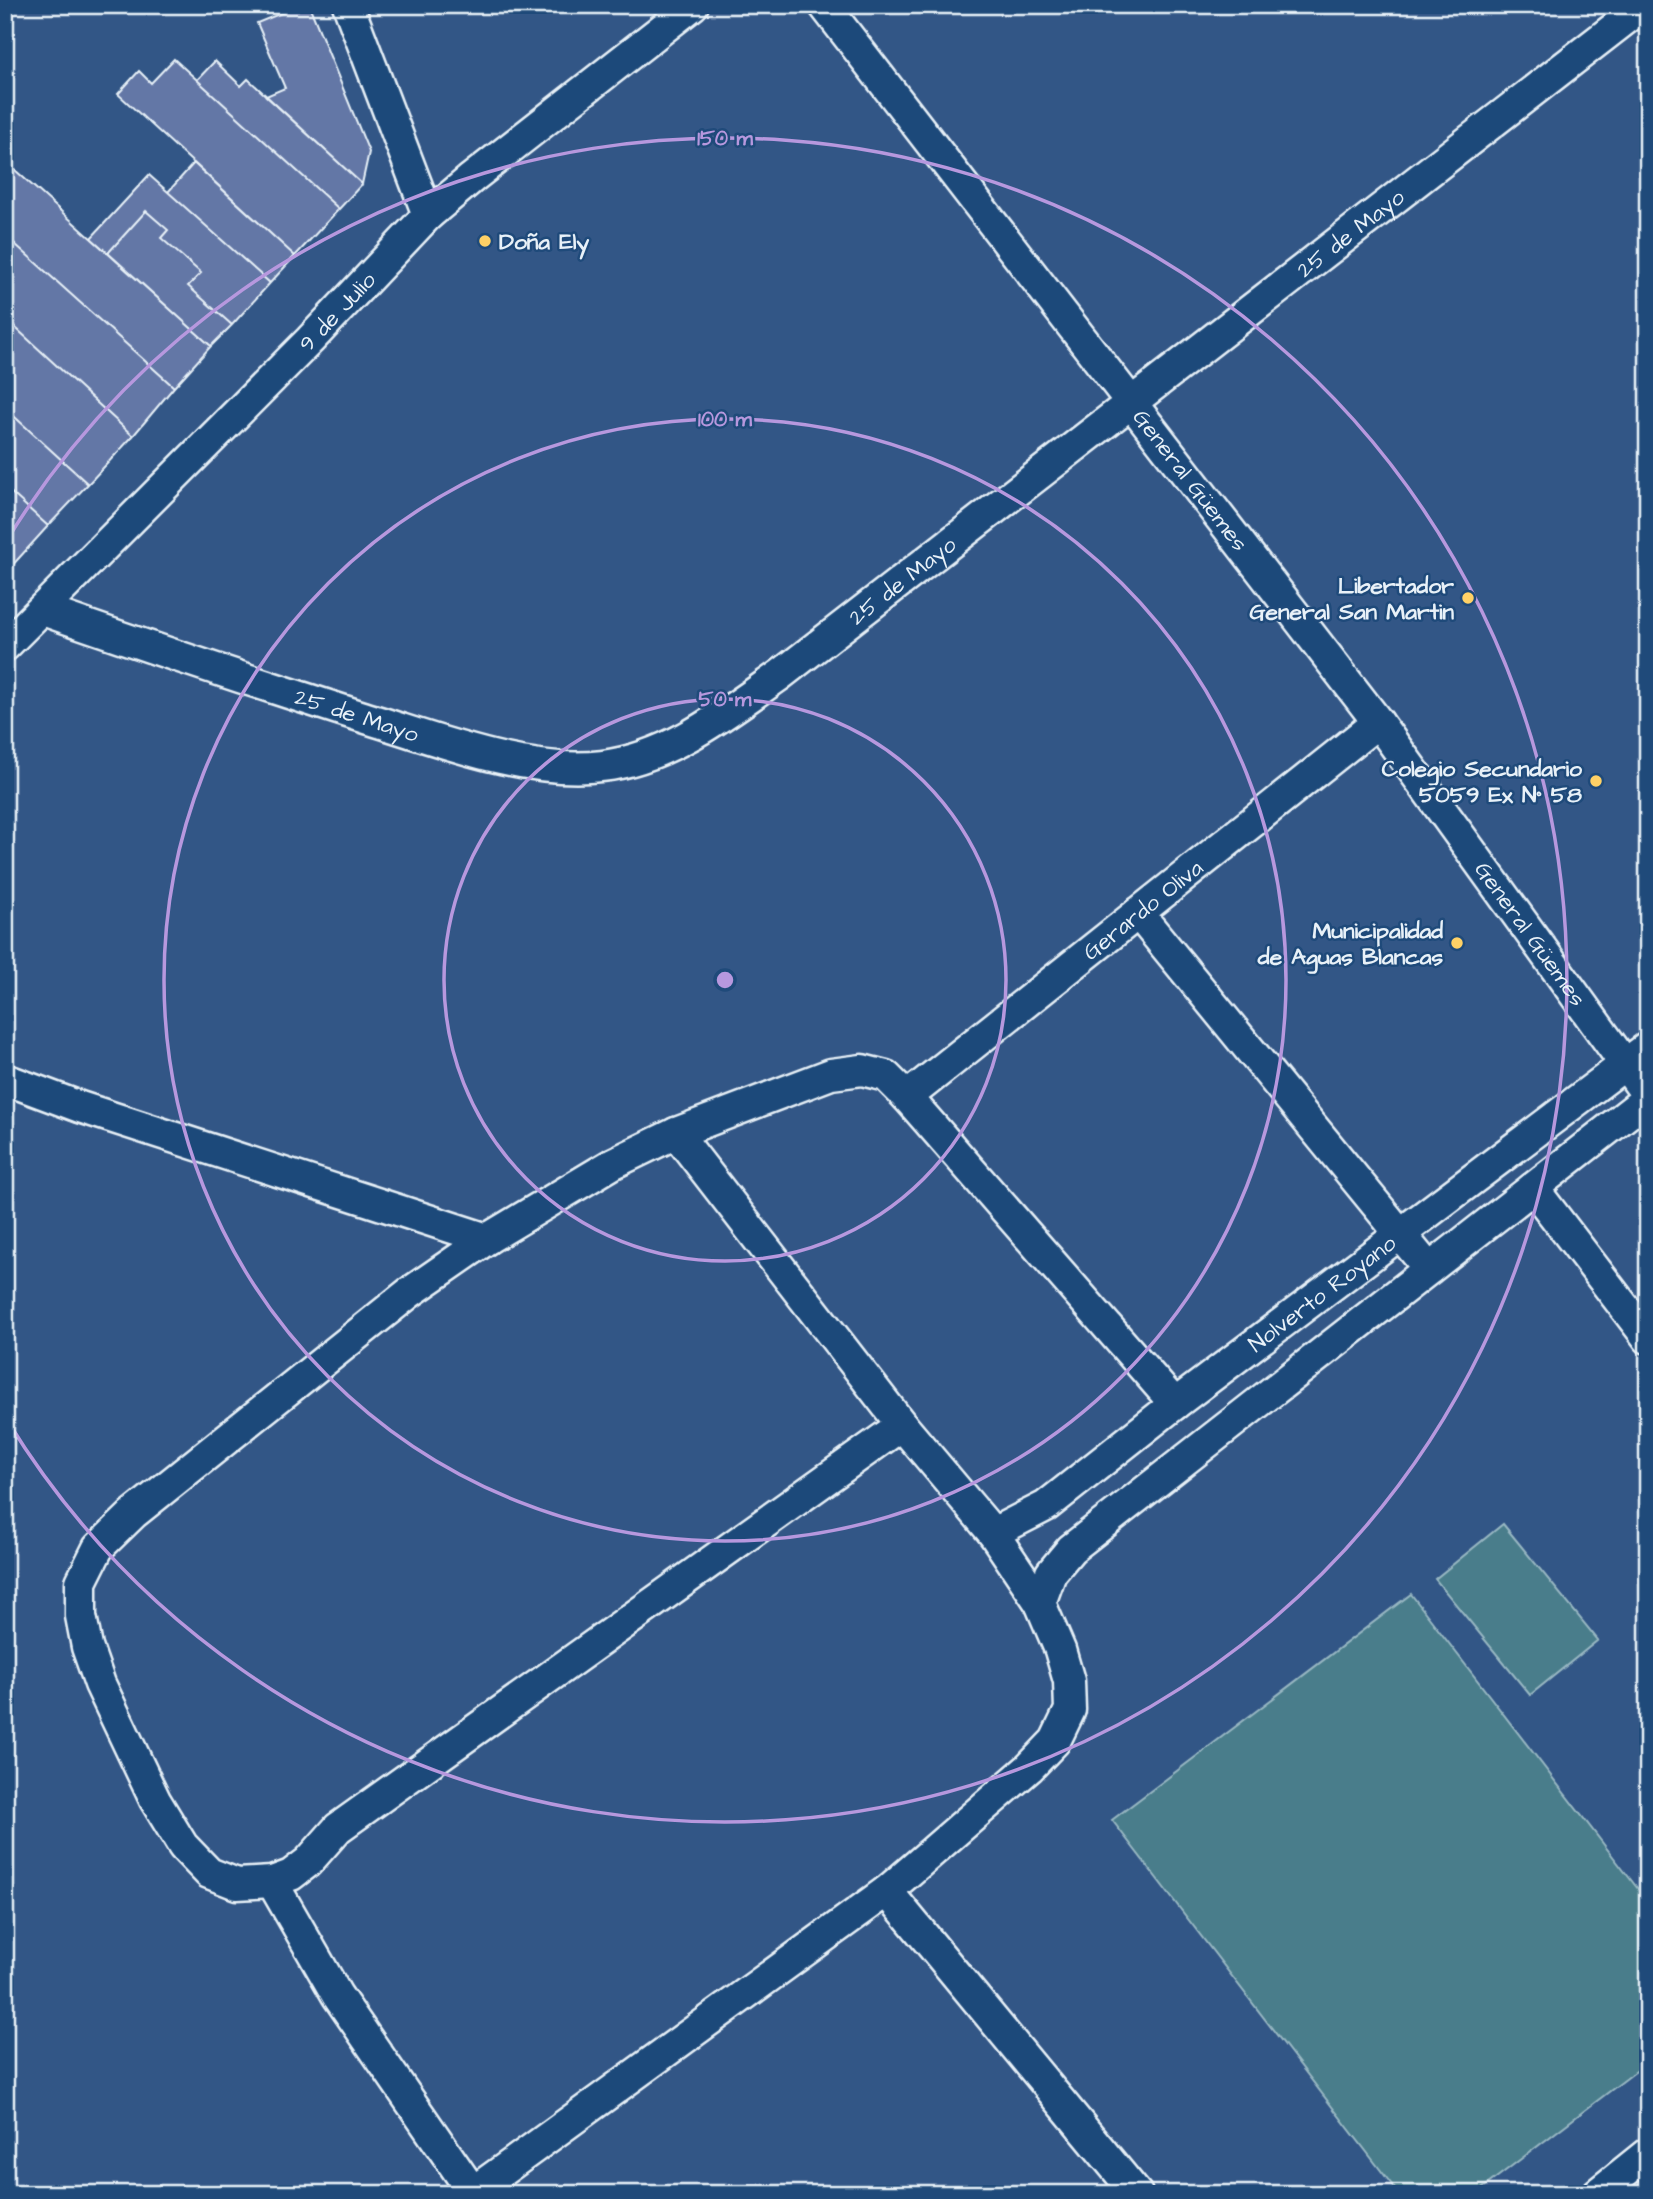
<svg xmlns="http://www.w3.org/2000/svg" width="1653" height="2199" viewBox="0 0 1653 2199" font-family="'Architects Daughter',sans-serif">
<rect width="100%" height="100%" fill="#325686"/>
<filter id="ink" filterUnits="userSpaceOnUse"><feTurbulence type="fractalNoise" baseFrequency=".0143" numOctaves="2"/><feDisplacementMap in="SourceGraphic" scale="14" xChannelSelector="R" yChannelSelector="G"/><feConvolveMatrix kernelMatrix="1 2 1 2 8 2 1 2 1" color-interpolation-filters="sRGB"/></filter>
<g filter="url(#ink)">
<path fill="#497d8b" stroke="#98b7c2" stroke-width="2" d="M 1503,1524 L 1598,1640 L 1530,1695 L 1435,1579 Z
M 1411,1594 L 1648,1902 L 1648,2062 L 1475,2194 L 1399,2194 L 1112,1820 Z"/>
<path fill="#6377a6" stroke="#e8f1f8" stroke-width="2" d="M 301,5 L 309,5 L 369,152 L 362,184 L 266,96 L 285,88 L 257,23 Z
M 174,59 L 339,209 L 295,256 L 118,94 L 139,71 L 151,83 Z
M 215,61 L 241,86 L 248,79 L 362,184 L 339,209 L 197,80 Z
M 5,161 L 211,346 L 174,387 L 5,235 Z
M 194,163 L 295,256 L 270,283 L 168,192 Z
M 149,175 L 270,283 L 232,325 L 188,286 L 201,273 L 161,238 L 168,230 L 146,211 L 108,253 L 91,238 Z
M 146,211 L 168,230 L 161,238 L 201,273 L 188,286 L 232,325 L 211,346 L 108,253 Z
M 5,235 L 174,387 L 133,436 L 5,318 Z
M 5,318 L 133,436 L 88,484 L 5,408 Z
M 5,408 L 88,484 L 48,526 L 5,487 Z
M 5,487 L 48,526 L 9,569 L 5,565 Z"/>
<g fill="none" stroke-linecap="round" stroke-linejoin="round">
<defs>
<g id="minor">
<path d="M 348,5 L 428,215"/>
<path id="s1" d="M 824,5 L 1378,722 L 1648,1096"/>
<path id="s2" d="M 43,610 C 148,647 254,682 360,716 C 432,738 527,776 602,766 C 670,758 726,713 780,675 L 1644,5"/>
<path id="s3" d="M 5,646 L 310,340 L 428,215 L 472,178 L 693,5"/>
<path d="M 1138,913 L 1429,1269"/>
<path d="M 5,1079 L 80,1107 L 487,1239"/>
<path id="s4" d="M 907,1097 L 1378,722"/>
<path d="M 1533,1188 L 1648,1338"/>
<path d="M 902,1425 L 338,1828 L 308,1862 L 291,1875 L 272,1882 L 237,1884 L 209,1873 L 183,1846 L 155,1800 L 100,1684 L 87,1647 L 81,1616 L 81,1582 L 98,1548 L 134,1513 L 409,1293 L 487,1239 L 614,1163 L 676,1133 L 831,1074 L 862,1070 L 886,1076 L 907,1097 L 1175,1404"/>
<path id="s5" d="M 993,1533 L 1046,1506 L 1175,1404 L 1648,1047"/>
<path d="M 1040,1603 L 1051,1573 L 1071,1549 L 1648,1098"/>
<path d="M 272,1882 L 337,1995 L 474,2194"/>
<path d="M 887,1891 L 1137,2194"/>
<path d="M 473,2192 L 887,1891 L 1029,1768 L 1055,1741 L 1070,1710 L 1069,1681 L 1060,1650 L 1040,1603 L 993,1533 L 902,1425 L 676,1133"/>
<path d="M 1597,2194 L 1648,2153"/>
</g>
</defs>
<use href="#minor" stroke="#e8f1f8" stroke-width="35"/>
<use href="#minor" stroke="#1f4a7a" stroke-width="30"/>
</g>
</g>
<g fill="none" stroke="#b798de" stroke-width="3.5">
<circle cx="725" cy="980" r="281"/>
<circle cx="725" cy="980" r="561"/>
<path d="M7 540A842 842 0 1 1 7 1420"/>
</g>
<g fill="#ffd166" stroke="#1f4a7a" stroke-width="2.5">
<circle cx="485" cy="241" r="7"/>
<circle cx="1468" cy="598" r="7"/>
<circle cx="1596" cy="781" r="7"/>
<circle cx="1457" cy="943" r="7"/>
</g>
<g text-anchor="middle" stroke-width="5" stroke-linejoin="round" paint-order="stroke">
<g font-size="23" fill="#e8f1f8" stroke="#1f4a7a">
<text dy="8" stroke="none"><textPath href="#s2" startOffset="1507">25 de Mayo</textPath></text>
<text dy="8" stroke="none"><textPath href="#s3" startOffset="471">9 de Julio</textPath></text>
<text dy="8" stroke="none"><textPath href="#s1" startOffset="600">General Güemes</textPath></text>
<text dy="8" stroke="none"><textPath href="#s2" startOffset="940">25 de Mayo</textPath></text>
<text dy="8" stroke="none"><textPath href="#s2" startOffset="331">25 de Mayo</textPath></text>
<text dy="8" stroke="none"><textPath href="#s4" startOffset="301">Gerardo Oliva</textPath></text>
<text dy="8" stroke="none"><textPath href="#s1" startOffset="1167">General Güemes</textPath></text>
<text dy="8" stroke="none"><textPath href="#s5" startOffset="408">Nolverto Royano</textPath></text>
</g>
<g font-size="23" font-weight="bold" fill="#e8f1f8" stroke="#1f4a7a" text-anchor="end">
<text x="499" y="249" text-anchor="start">Doña Ely</text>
<text x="1454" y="593">Libertador<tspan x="1454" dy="26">General San Martin</tspan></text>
<text x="1582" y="776">Colegio Secundario<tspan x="1582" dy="26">5059 Ex N° 58</tspan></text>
<text x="1443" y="938">Municipalidad<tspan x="1443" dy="26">de Aguas Blancas</tspan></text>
</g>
</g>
<circle cx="725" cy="980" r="10" fill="#b798de" stroke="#1f4a7a" stroke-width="3.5"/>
<g font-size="21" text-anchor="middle" font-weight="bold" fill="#b798de" stroke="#1f4a7a" stroke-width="5" stroke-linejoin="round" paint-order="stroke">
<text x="725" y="145">150 m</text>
<text x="725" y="426">100 m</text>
<text x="725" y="706">50 m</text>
</g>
<rect width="1653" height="2199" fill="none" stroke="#1f4a7a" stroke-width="28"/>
<rect x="14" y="14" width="1625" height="2171" fill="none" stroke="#e8f1f8" stroke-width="2.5" filter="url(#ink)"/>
</svg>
